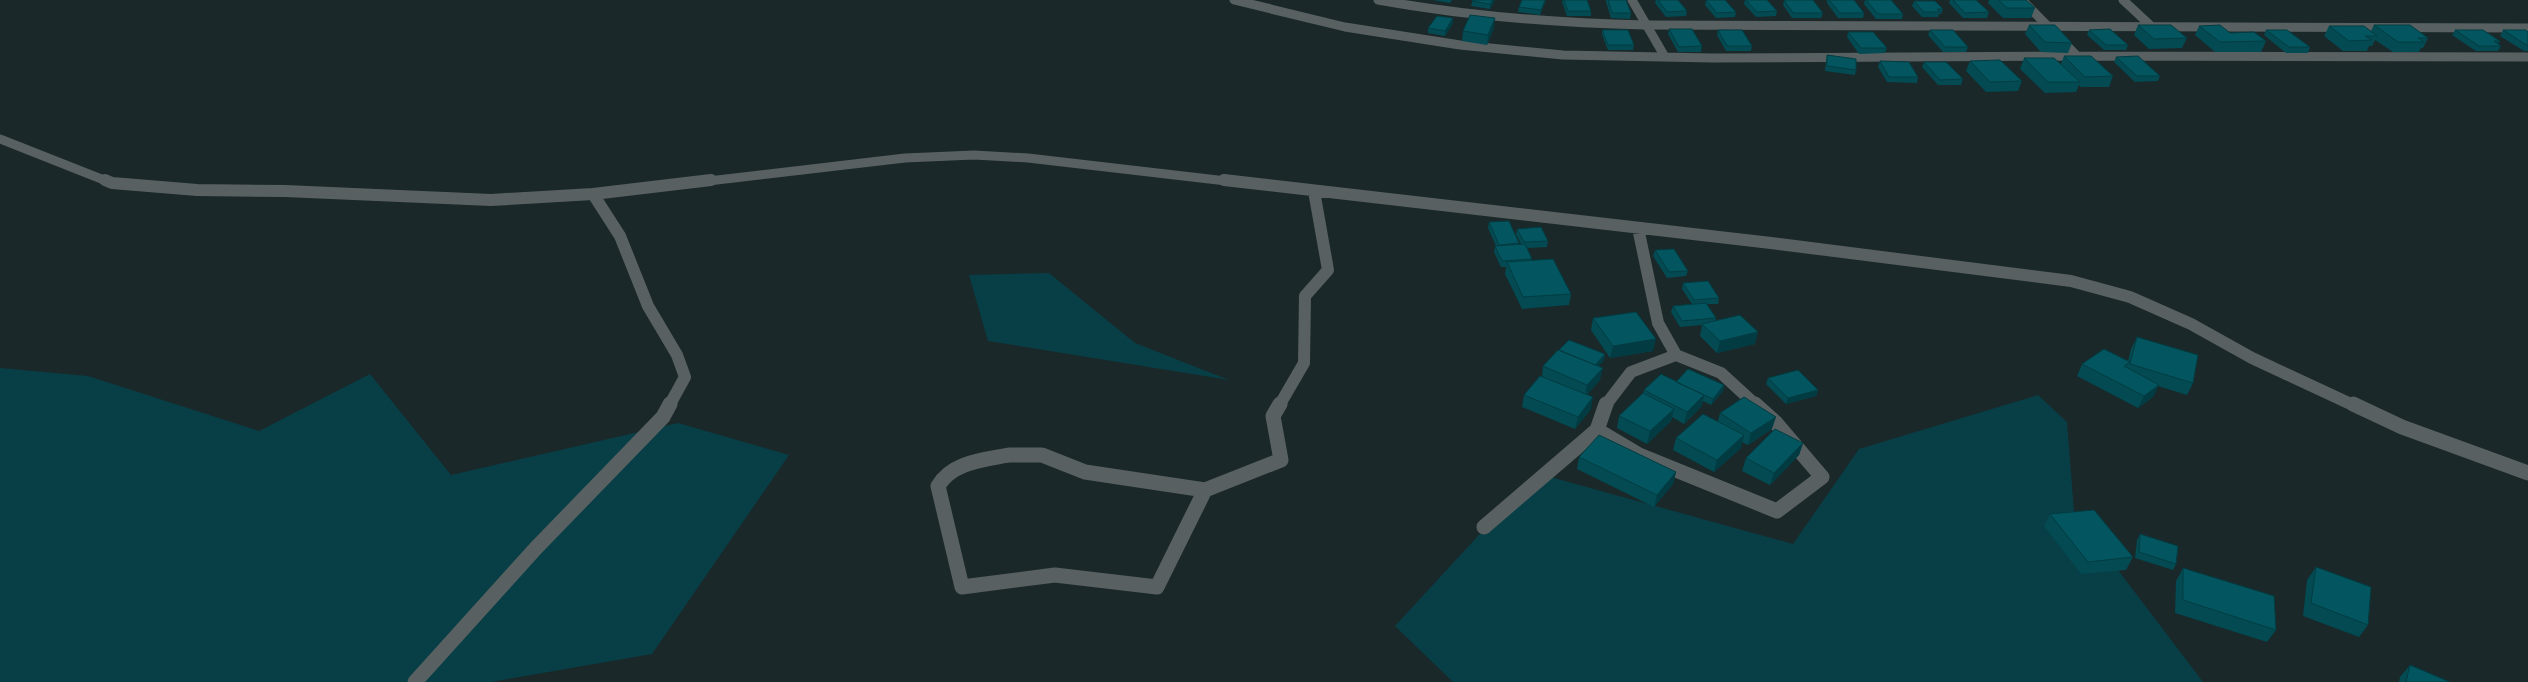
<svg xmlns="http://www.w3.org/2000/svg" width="2528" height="682" viewBox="0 0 2528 682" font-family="'Nunito Sans',sans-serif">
<rect width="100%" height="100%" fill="#1a282a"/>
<path fill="#083f46" d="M 1049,273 L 1135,343 L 1229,380 L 988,341 L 969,275 Z
M 0,368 L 88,376 L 259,431 L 370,374 L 451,475 L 678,423 L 789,455 L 652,654 L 491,682 L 0,682 Z
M 2038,395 L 2067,422 L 2074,512 L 2203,682 L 1453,682 L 1395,626 L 1536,473 L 1793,544 L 1859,449 Z"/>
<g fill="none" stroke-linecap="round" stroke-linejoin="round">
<path stroke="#596061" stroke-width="9" d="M 1234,0 L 1345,27 L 1460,45 L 1563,55 L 1712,58 L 2077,56 L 2022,0
M 1632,0 L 1665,57
M 2123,0 L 2150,25
M 2077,56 L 2528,57
M 0,139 L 109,182
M 700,182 L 905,158 L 974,155 L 1028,158 L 1235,182"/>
<path stroke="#596061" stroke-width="12" d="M 105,180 L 112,183 L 197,190 L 285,191 L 491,200 L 593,194 L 711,180
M 1224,180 L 1771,243 L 2071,281 L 2130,297 L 2191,324 L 2252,358 L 2355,406
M 593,194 L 620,236 L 648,306 L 677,355 L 685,377 L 669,406
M 1638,228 L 1658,323 L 1676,355 L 1721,373 L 1757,406
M 1279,406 L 1304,363 L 1305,296 L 1328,270 L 1314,191
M 1605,406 L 1631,372 L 1676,355"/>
<path stroke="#596061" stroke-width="15" d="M 2353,404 L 2402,427 L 2528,473
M 1597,430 L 1639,455 L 1777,511 L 1822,477 L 1776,423 L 1755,404
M 1009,455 L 1042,455 L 1085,472 L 1205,490 L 1157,587 L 1055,575 L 962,587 L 938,486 C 952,462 983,460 1009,455 Z
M 1205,490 L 1281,460 L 1273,416 L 1280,404
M 1484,527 L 1597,430 L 1606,404
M 415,682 L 536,548 L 663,417 L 670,404"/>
<path stroke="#596061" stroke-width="9" d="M 1378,0 C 1466,16 1555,23 1645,25 L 2528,28"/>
</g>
<path fill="#034a52" d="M 1432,0 L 1452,0 L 1450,3 Z
M 1473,0 L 1495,0 L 1490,9 L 1471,6 Z
M 1522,0 L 1546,0 L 1540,15 L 1518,12 L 1519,7 Z
M 1563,0 L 1587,0 L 1591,11 L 1591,16 L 1567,16 L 1562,2 Z
M 1606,0 L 1626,0 L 1631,13 L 1630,19 L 1611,18 L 1606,2 Z
M 1656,0 L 1678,0 L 1687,11 L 1686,16 L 1666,17 L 1655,3 Z
M 1706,0 L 1736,12 L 1735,17 L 1716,18 L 1705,5 Z
M 1745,0 L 1767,0 L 1777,11 L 1776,16 L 1756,17 L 1744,4 Z
M 1784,0 L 1823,13 L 1821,18 L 1792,18 L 1783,5 Z
M 1827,0 L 1854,0 L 1864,13 L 1863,18 L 1838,18 L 1827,3 Z
M 1865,0 L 1891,0 L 1903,14 L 1902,19 L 1876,19 L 1864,4 Z
M 1950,0 L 1976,0 L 1989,12 L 1987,18 L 1963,18 L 1949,3 Z
M 1989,0 L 2026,0 L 2035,8 L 2031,18 L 2003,18 L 1988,3 Z
M 1914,1 L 1943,9 L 1941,14 L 1939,14 L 1938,17 L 1922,17 L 1912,6 Z
M 1453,18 L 1453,23 L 1445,36 L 1428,33 L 1428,28 Z
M 2029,25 L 2072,43 L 2068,53 L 2041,52 L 2025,34 Z
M 2138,25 L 2187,38 L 2182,48 L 2149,49 L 2134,35 Z
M 2374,25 L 2428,38 L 2423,48 L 2421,48 L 2419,52 L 2393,52 L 2375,40 L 2372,46 L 2369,46 L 2367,51 L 2343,51 L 2324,36 L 2329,26 L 2371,31 Z
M 2199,26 L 2230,33 L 2266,41 L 2261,52 L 2215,52 L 2195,35 Z
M 1494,28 L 1487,45 L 1462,41 L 1463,31 Z
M 1669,29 L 1702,46 L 1701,52 L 1678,52 L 1668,34 Z
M 1602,30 L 1634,45 L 1633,50 L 1608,50 L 1602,35 Z
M 1718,30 L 1752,46 L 1751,51 L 1726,51 L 1717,35 Z
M 1930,30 L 1968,47 L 1966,52 L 1943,52 L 1928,35 Z
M 2089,30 L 2128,45 L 2126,50 L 2104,50 L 2087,35 Z
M 2266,30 L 2310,47 L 2308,53 L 2286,53 L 2264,35 Z
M 2455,30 L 2500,41 L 2498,44 L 2501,46 L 2498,51 L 2476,51 L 2452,35 Z
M 2503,30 L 2528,32 L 2528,51 L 2524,51 L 2500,36 Z
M 1848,32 L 1887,48 L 1885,53 L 1859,54 L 1847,37 Z
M 1827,55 L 1856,70 L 1855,75 L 1825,71 L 1826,61 Z
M 2064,56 L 2113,76 L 2109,87 L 2081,87 L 2079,85 L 2076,92 L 2045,93 L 2020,69 L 2024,58 L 2061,64 Z
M 2116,57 L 2160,76 L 2158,81 L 2135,82 L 2114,62 Z
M 1880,61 L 1918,77 L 1917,83 L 1887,82 L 1878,67 Z
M 1970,61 L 2022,81 L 2018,91 L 1986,92 L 1966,71 Z
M 1924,62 L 1963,79 L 1961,85 L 1938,85 L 1922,67 Z
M 1489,222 L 1519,243 L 1519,245 L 1521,244 L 1516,234 L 1517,229 L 1548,241 L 1547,247 L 1527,248 L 1532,259 L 1532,260 L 1571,294 L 1569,305 L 1522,309 L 1505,274 L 1506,267 L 1501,267 L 1494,252 L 1495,246 L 1496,246 L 1488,228 Z
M 1655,250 L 1688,271 L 1686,276 L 1667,278 L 1653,256 Z
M 1683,283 L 1719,298 L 1718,304 L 1707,304 L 1716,318 L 1716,321 L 1755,344 L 1717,353 L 1700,336 L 1702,325 L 1680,327 L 1671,312 L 1673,306 L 1692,304 L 1682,289 Z
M 1593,318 L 1653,351 L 1610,358 L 1591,330 Z
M 2137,337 L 2193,383 L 2187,395 L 2158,386 L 2153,397 L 2138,408 L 2077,376 L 2082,364 L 2128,362 L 2131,349 Z
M 1605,354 L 1604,360 L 1598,366 L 1600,380 L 1587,395 L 1591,409 L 1575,429 L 1522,407 L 1524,395 L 1542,377 L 1543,366 Z
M 1768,378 L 1818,390 L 1816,396 L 1786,404 L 1766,384 Z
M 1676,382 L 1724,385 L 1723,391 L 1711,405 L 1703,401 L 1701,407 L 1684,424 L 1672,417 L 1671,421 L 1647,444 L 1617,428 L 1619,416 L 1643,394 L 1644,390 Z
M 1720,413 L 1772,429 L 1748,445 L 1742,442 L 1741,448 L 1714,472 L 1673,450 L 1676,438 L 1718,421 Z
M 1803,443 L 1799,455 L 1770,485 L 1742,471 L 1746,458 Z
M 1579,457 L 1676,472 L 1673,484 L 1654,507 L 1577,469 Z
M 2050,514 L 2133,557 L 2126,570 L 2081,574 L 2044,526 Z
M 2140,534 L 2176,564 L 2173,570 L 2135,558 L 2137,540 Z
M 2316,567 L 2368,625 L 2359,637 L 2303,616 L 2307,580 Z
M 2183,568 L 2276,630 L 2267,642 L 2175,613 L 2176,581 Z
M 2410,665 L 2450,682 L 2399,682 L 2400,677 Z"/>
<path fill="#023c42" d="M 1493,0 L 1495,0 L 1490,9 L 1490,4 Z
M 1545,0 L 1546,0 L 1540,15 L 1541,10 Z
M 1453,18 L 1453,23 L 1445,36 L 1445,31 Z
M 1495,18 L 1494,28 L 1487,45 L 1488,35 Z
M 1758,332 L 1755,344 L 1717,353 L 1720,341 Z
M 1656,339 L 1653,351 L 1610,358 L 1613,346 Z
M 1605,354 L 1604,360 L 1594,372 L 1595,366 Z
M 1603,368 L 1600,380 L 1585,397 L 1587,385 Z
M 1724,385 L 1723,391 L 1711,405 L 1713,399 Z
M 2159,385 L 2153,397 L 2138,408 L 2144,396 Z
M 1818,390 L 1816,396 L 1786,404 L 1788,398 Z
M 1704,395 L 1701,407 L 1684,424 L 1687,412 Z
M 1593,397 L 1591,409 L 1575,429 L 1578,417 Z
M 1674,409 L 1671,421 L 1647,444 L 1650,431 Z
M 1776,417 L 1772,429 L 1748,445 L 1751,433 Z
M 1744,435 L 1741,448 L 1714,472 L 1717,460 Z
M 1803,443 L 1799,455 L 1770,485 L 1774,473 Z
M 1676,472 L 1673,484 L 1654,507 L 1657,495 Z"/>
<path fill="#03565f" stroke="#023c42" d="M 1473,0 L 1493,0 L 1490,4 L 1472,1 Z
M 1522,0 L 1545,0 L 1541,10 L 1519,7 Z
M 1564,0 L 1587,0 L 1591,11 L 1568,11 Z
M 1608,0 L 1626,0 L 1631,13 L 1612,13 Z
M 1658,0 L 1678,0 L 1687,11 L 1667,12 Z
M 1706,0 L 1725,0 L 1736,12 L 1717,13 Z
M 1746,0 L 1767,0 L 1777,11 L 1757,12 Z
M 1784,0 L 1813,0 L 1823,13 L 1793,13 Z
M 1829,0 L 1854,0 L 1864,13 L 1840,13 Z
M 1866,0 L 1891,0 L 1903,14 L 1878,14 Z
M 1953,0 L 1976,0 L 1989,12 L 1965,13 Z
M 1998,0 L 2026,0 L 2035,8 L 2007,8 Z
M 1914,1 L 1935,1 L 1943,9 L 1937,9 L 1940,12 L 1924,12 Z
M 1470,15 L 1495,18 L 1488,35 L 1463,31 Z
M 1437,16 L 1453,18 L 1445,31 L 1428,28 Z
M 2029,25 L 2055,25 L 2072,43 L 2045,42 Z
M 2138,25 L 2171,25 L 2187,38 L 2154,39 Z
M 2220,25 L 2230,33 L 2254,32 L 2266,41 L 2220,42 L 2199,26 Z
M 2374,25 L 2410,25 L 2428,38 L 2418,38 L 2424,42 L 2398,42 Z
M 2329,26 L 2364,26 L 2377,36 L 2365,36 L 2372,40 L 2349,41 Z
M 1669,29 L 1692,29 L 1702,46 L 1679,47 Z
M 2110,29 L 2128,45 L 2106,45 L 2089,30 Z
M 1602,30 L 1628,30 L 1634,45 L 1608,45 Z
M 1718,30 L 1742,30 L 1752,46 L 1727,46 Z
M 1930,30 L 1953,30 L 1968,47 L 1945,47 Z
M 2266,30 L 2287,30 L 2310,47 L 2289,47 Z
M 2455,30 L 2483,30 L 2500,41 L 2494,41 L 2501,46 L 2479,46 Z
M 2503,30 L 2526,30 L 2528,32 L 2528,46 Z
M 1848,32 L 1873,32 L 1887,48 L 1861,48 Z
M 1827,55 L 1856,59 L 1856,70 L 1827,66 Z
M 2064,56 L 2091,56 L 2113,76 L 2085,77 Z
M 2138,56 L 2160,76 L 2137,76 L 2116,57 Z
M 2024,58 L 2054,58 L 2080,82 L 2048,82 Z
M 2000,60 L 2022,81 L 1990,82 L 1970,61 Z
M 1880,61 L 1909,62 L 1918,77 L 1889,77 Z
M 1924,62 L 1946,62 L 1963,79 L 1940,80 Z
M 1509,221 L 1519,243 L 1499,245 L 1489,222 Z
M 1541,227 L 1548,241 L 1524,242 L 1517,229 Z
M 1525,244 L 1532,259 L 1502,261 L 1495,246 Z
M 1674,249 L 1688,271 L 1669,272 L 1655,250 Z
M 1553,259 L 1571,294 L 1523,297 L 1507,262 Z
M 1708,281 L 1719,298 L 1694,300 L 1683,283 Z
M 1706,303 L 1716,318 L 1682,321 L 1673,306 Z
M 1636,312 L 1656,339 L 1613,346 L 1593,318 Z
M 1740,315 L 1758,332 L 1720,341 L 1702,324 Z
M 2137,337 L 2198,355 L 2193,383 L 2130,364 Z
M 1569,340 L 1605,354 L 1595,365 L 1559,350 Z
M 2104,349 L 2130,362 L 2124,366 L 2159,385 L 2144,396 L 2082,364 Z
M 1558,350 L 1603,368 L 1587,385 L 1543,366 Z
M 1688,369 L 1724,385 L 1713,399 L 1676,382 Z
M 1798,370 L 1818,390 L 1788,398 L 1768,378 Z
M 1661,374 L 1704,395 L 1687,412 L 1644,390 Z
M 1540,376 L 1593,397 L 1578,417 L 1524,395 Z
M 1643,393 L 1674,409 L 1650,431 L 1619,416 Z
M 1744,397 L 1776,417 L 1751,433 L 1720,413 Z
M 1703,414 L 1744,435 L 1717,460 L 1676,438 Z
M 1775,429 L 1803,443 L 1774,473 L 1746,458 Z
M 1599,435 L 1676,472 L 1657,495 L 1579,457 Z
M 2094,510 L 2133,557 L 2088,562 L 2050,514 Z
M 2140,534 L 2178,546 L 2176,564 L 2139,552 Z
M 2316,567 L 2371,587 L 2368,625 L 2311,603 Z
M 2183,568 L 2274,596 L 2276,630 L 2183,600 Z
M 2410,665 L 2450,682 L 2406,682 Z"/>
</svg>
